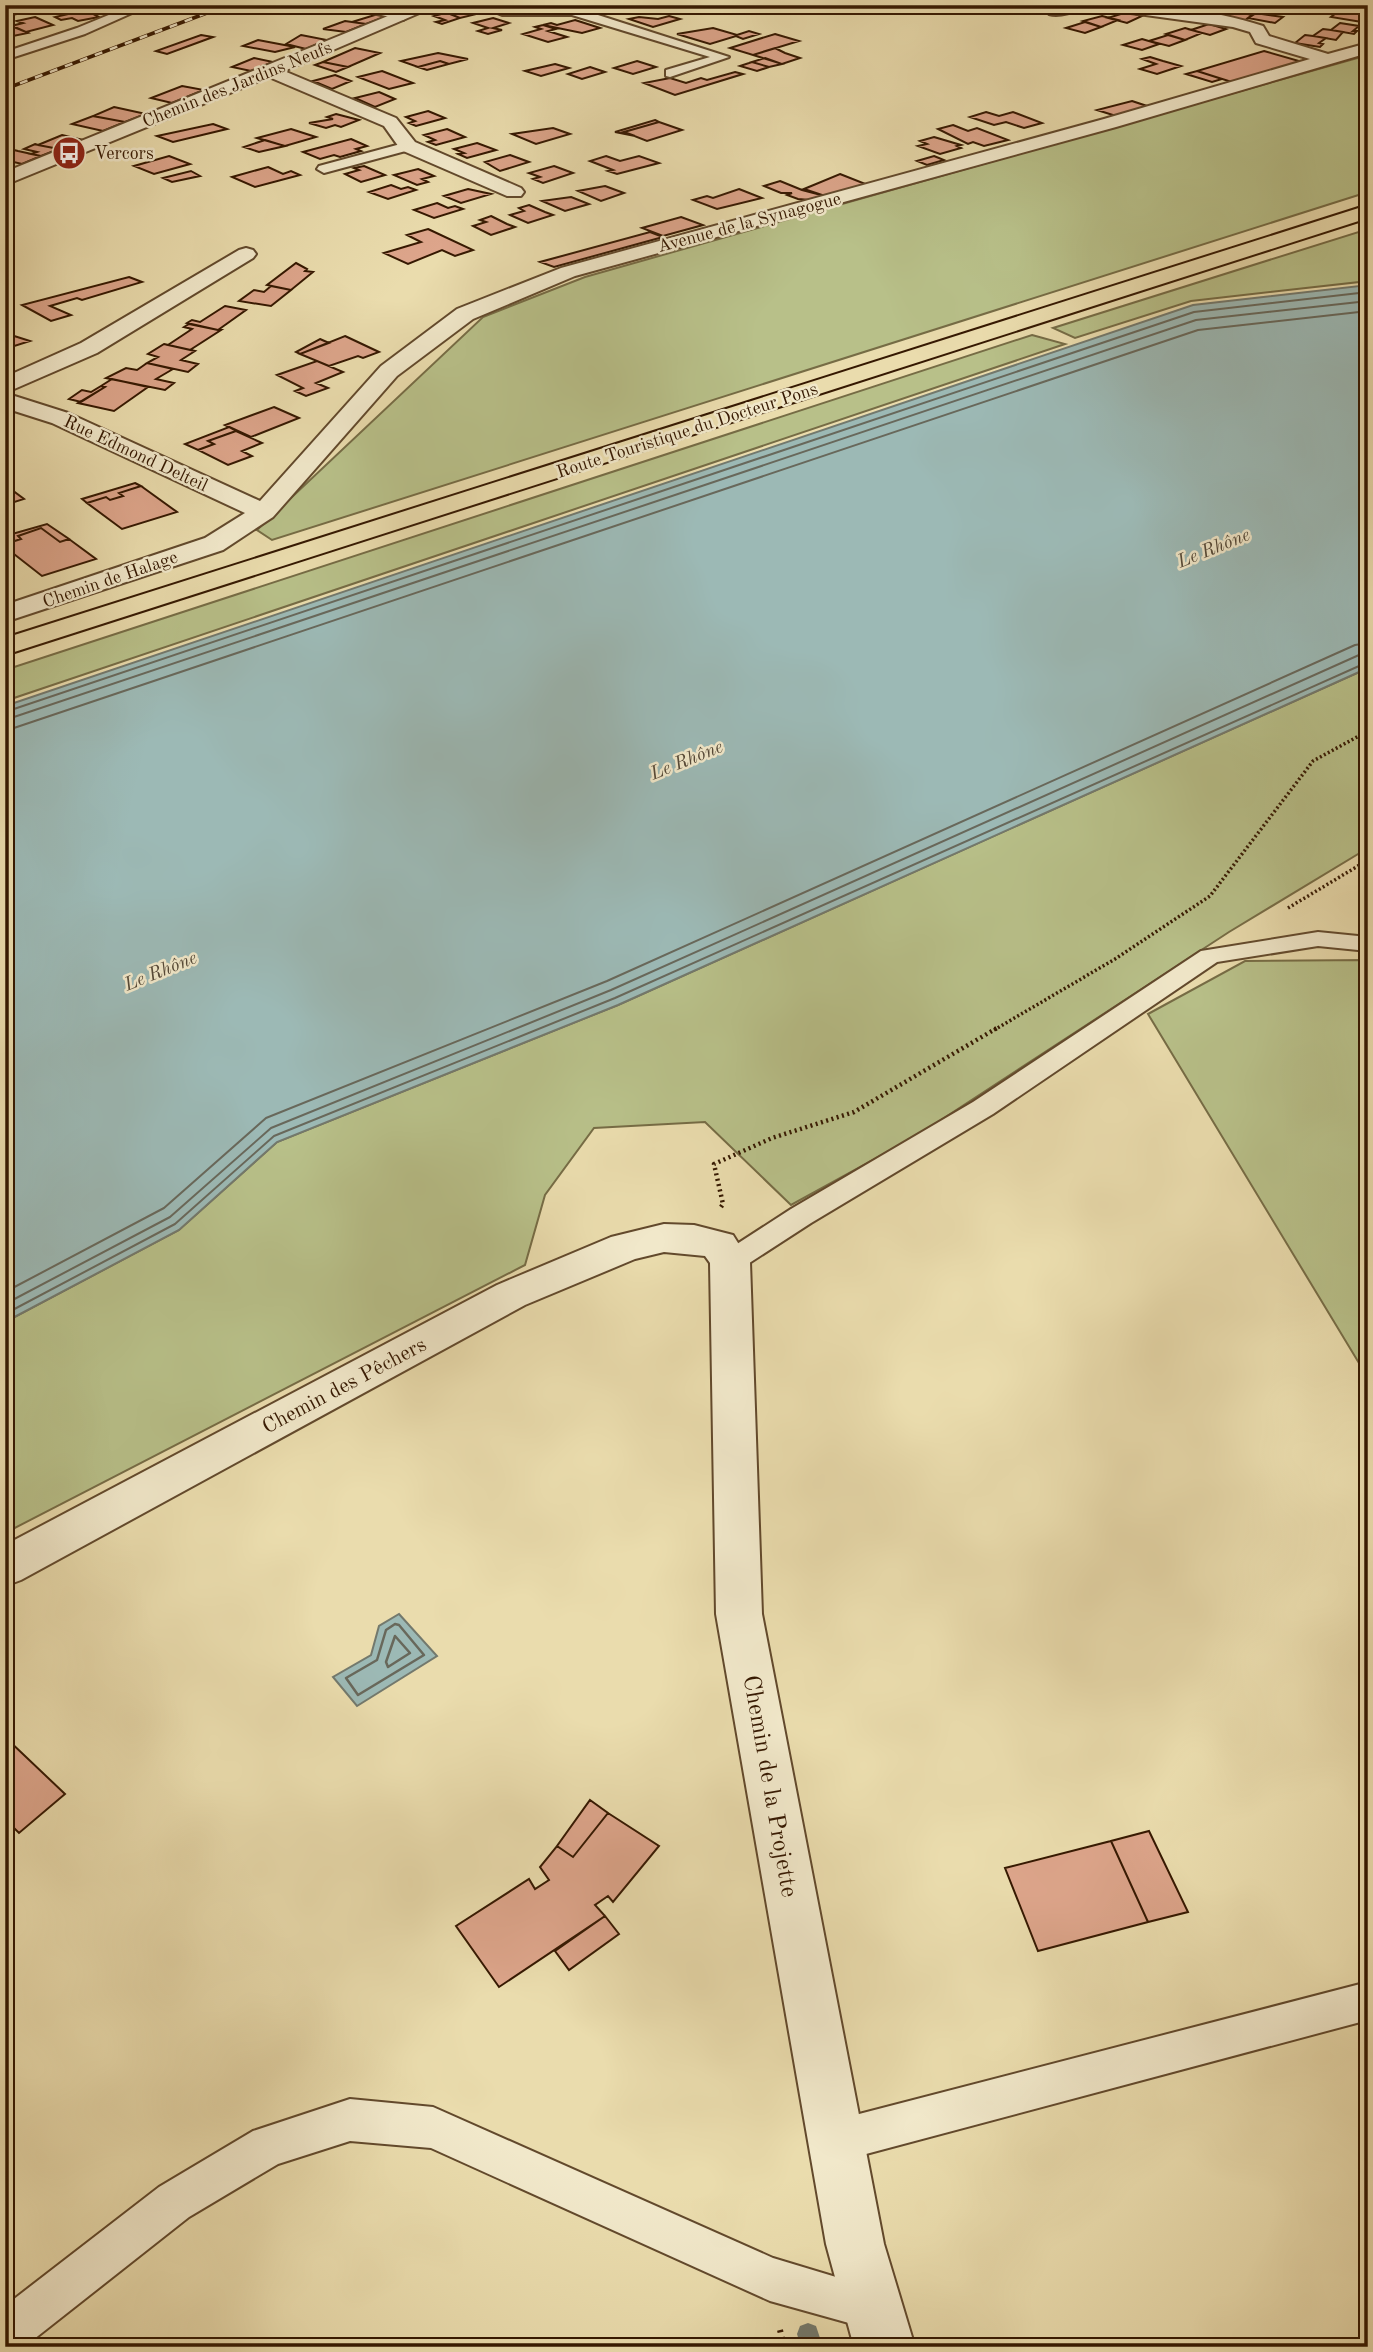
<svg xmlns="http://www.w3.org/2000/svg" width="1373" height="2352" viewBox="0 0 1373 2352" font-family="'Old Standard TT',serif">
<rect width="100%" height="100%" fill="#eadcad"/>
<filter id="stains"><feTurbulence type="fractalNoise" baseFrequency=".00286" numOctaves="4"/><feColorMatrix values="0 0 0 0 .2 0 0 0 0 .09 0 0 0 0 .02 0 0 0 .5 -.17"/></filter>
<radialGradient id="worn" r=".72"><stop offset=".6" stop-color="#630" stop-opacity="0"/><stop offset="1" stop-color="#630" stop-opacity=".3"/></radialGradient>
<path fill="#b8c089" stroke="#766c45" stroke-width="2" d="M 1368,55 L 1368,192 L 272,540 L 257,530 L 483,317 L 585,277 Z
M 1368,229 L 1368,281 L 1191,301 L 1075,338 L 1053,328 Z
M 1032,335 L 1065,344 L 5,701 L 5,670 Z
M 1368,668 L 1368,848 L 1229,932 L 915,1137 L 791,1205 L 705,1122 L 594,1128 L 545,1195 L 525,1265 L 5,1533 L 5,1322 L 179,1230 L 277,1142 L 618,1005 Z
M 1368,960 L 1368,1378 L 1148,1014 L 1245,961 Z"/>
<path fill="#9cb9b5" stroke="#73796d" stroke-width="2" d="M 1368,285 L 1368,668 L 618,1005 L 277,1142 L 179,1230 L 5,1322 L 5,706 L 1193,305 Z
M 399,1614 L 437,1656 L 357,1706 L 333,1677 L 371,1655 L 379,1626 Z"/>
<g fill="none" stroke-linecap="round" stroke-linejoin="round">
<path stroke="#68685b" stroke-width="2" d="M 5,712 L 1194,312 L 1368,292
M 5,720 L 1196,320 L 1368,301
M 5,731 L 1198,330 L 1368,311
M 5,1292 L 164,1208 L 266,1118 L 607,981 L 1355,645 L 1368,643
M 5,1304 L 170,1217 L 271,1128 L 611,990 L 1359,655 L 1368,654
M 5,1314 L 175,1224 L 274,1136 L 615,998 L 1368,662"/>
<path stroke="#68685b" stroke-width="2.5" d="M 395,1624 L 399,1625 L 424,1655 L 358,1695 L 346,1678 L 377,1660 L 386,1630 Z
M 395,1636 L 410,1653 L 388,1667 L 386,1662 Z"/>
<path fill="#73796d" fill-rule="evenodd" d="M 808,2323 L 816,2326 L 823,2347 L 801,2347 L 797,2334 L 800,2326 Z"/>
</g>
<path fill="#dda58b" stroke="#351801" stroke-width="2" d="M 592,5 L 622,5 L 599,11 L 588,8 L 595,6 Z
M 1007,5 L 1026,5 L 1031,7 L 1015,13 L 998,8 Z
M 1175,5 L 1193,5 L 1206,7 L 1197,13 L 1171,8 Z
M 1359,5 L 1368,5 L 1368,14 L 1345,10 L 1349,7 L 1357,9 Z
M 473,6 L 489,11 L 460,18 L 445,12 L 454,10 L 463,13 L 476,10 L 468,8 Z
M 436,8 L 445,12 L 460,18 L 442,24 L 436,22 L 445,20 L 434,16 L 441,14 L 431,10 Z
M 86,10 L 99,17 L 78,21 L 72,18 L 61,20 L 55,17 Z
M 1225,10 L 1253,15 L 1244,21 L 1218,15 Z
M 1340,10 L 1368,14 L 1368,23 L 1331,17 Z
M 1127,12 L 1142,16 L 1127,23 L 1108,18 Z
M 1255,13 L 1283,17 L 1275,23 L 1248,18 Z
M 378,14 L 388,16 L 366,24 L 352,22 Z
M 669,16 L 680,19 L 653,27 L 629,19 L 639,17 L 658,19 Z
M 1102,16 L 1118,20 L 1101,27 L 1083,21 Z
M 35,17 L 53,25 L 26,32 L 11,26 L 23,23 L 17,21 Z
M 493,18 L 509,23 L 493,28 L 502,30 L 488,34 L 478,31 L 488,28 L 473,23 Z
M 575,20 L 600,28 L 582,33 L 543,25 L 551,23 L 557,25 Z
M 345,21 L 366,24 L 346,32 L 323,29 Z
M 1085,22 L 1101,27 L 1085,33 L 1066,28 Z
M 1340,23 L 1359,26 L 1353,31 L 1357,31 L 1354,34 L 1331,30 Z
M 1209,24 L 1226,29 L 1210,35 L 1191,30 Z
M 543,25 L 556,29 L 548,31 L 567,37 L 548,42 L 523,34 L 541,29 L 535,27 Z
M 12,26 L 17,28 L 28,33 L 8,37 L 11,38 L 5,40 L 5,28 Z
M 713,28 L 737,35 L 749,31 L 759,34 L 743,39 L 736,36 L 710,44 L 677,34 Z
M 1185,28 L 1202,33 L 1185,40 L 1166,34 Z
M 1323,29 L 1331,30 L 1343,32 L 1336,40 L 1313,36 Z
M 775,34 L 799,41 L 753,55 L 730,48 Z
M 201,35 L 213,37 L 167,54 L 156,51 Z
M 301,35 L 327,40 L 306,49 L 286,44 Z
M 1168,35 L 1185,40 L 1169,46 L 1149,41 Z
M 1305,35 L 1313,36 L 1326,38 L 1319,43 L 1323,44 L 1320,47 L 1295,43 Z
M 1142,39 L 1159,44 L 1142,50 L 1123,45 Z
M 258,40 L 295,47 L 275,52 L 243,46 Z
M 355,48 L 380,53 L 348,67 L 323,62 Z
M 775,48 L 785,53 L 800,58 L 782,64 L 753,55 Z
M 1264,51 L 1306,63 L 1238,84 L 1197,71 Z
M 438,53 L 468,59 L 449,64 L 440,61 L 418,67 L 401,61 Z
M 1150,57 L 1163,61 L 1181,66 L 1157,74 L 1140,69 L 1156,64 L 1142,59 Z
M 254,58 L 273,62 L 251,71 L 232,67 Z
M 765,58 L 782,64 L 769,67 L 752,62 Z
M 440,61 L 449,64 L 427,70 L 418,67 Z
M 637,61 L 656,67 L 633,74 L 614,68 Z
M 323,62 L 348,67 L 336,72 L 315,65 Z
M 752,62 L 769,67 L 757,71 L 740,66 Z
M 555,64 L 569,68 L 541,76 L 525,71 Z
M 590,67 L 605,72 L 582,79 L 568,74 Z
M 382,71 L 413,83 L 389,89 L 358,77 Z
M 1197,71 L 1222,79 L 1212,82 L 1186,74 Z
M 735,72 L 743,74 L 675,95 L 644,83 L 670,78 L 686,83 L 701,78 L 707,80 Z
M 335,75 L 351,81 L 332,89 L 313,81 Z
M 182,86 L 204,90 L 172,103 L 151,98 Z
M 379,92 L 395,99 L 375,107 L 355,98 Z
M 1132,101 L 1150,107 L 1116,116 L 1097,110 Z
M 114,107 L 146,114 L 125,122 L 93,116 Z
M 428,111 L 445,118 L 416,126 L 409,123 L 415,121 L 406,117 Z
M 986,112 L 999,116 L 1013,112 L 1042,123 L 1024,128 L 1006,122 L 994,125 L 970,117 Z
M 336,114 L 359,120 L 341,127 L 335,125 L 326,128 L 309,123 L 333,119 L 327,117 Z
M 93,116 L 125,122 L 103,131 L 72,124 Z
M 655,120 L 659,122 L 624,132 L 635,136 L 615,132 Z
M 659,122 L 682,130 L 647,141 L 624,132 Z
M 213,124 L 227,129 L 173,142 L 157,136 Z
M 953,125 L 968,131 L 977,128 L 1008,140 L 984,146 L 973,142 L 968,144 L 938,129 Z
M 553,128 L 570,134 L 536,144 L 512,134 Z
M 291,129 L 316,137 L 285,146 L 257,138 Z
M 447,129 L 465,137 L 436,145 L 428,142 L 435,140 L 424,135 Z
M 62,135 L 83,140 L 59,149 L 38,145 Z
M 934,137 L 961,145 L 957,146 L 961,148 L 940,154 L 918,146 L 927,144 L 920,141 Z
M 351,139 L 367,146 L 356,149 L 361,151 L 340,157 L 334,155 L 320,159 L 303,152 Z
M 265,140 L 285,146 L 259,152 L 244,147 Z
M 477,143 L 496,150 L 467,158 L 458,154 L 464,153 L 454,149 Z
M 35,144 L 38,145 L 59,149 L 41,156 L 31,154 L 37,152 L 24,149 Z
M 14,150 L 18,151 L 41,156 L 22,164 L 5,160 L 5,154 Z
M 510,155 L 529,162 L 500,171 L 485,162 Z
M 169,156 L 190,164 L 154,174 L 134,166 Z
M 606,156 L 620,161 L 639,156 L 659,163 L 617,174 L 608,171 L 613,170 L 590,161 Z
M 934,156 L 944,160 L 927,165 L 917,161 Z
M 364,166 L 385,175 L 361,182 L 345,174 L 359,170 L 354,168 Z
M 554,166 L 573,173 L 543,183 L 533,179 L 540,177 L 529,173 Z
M 268,167 L 283,174 L 291,171 L 300,175 L 255,187 L 232,177 Z
M 418,169 L 434,176 L 422,179 L 428,182 L 417,185 L 394,175 Z
M 191,171 L 200,176 L 172,182 L 163,178 Z
M 840,174 L 868,185 L 825,196 L 804,189 Z
M 780,181 L 802,190 L 825,196 L 810,200 L 798,199 L 787,195 L 792,193 L 781,193 L 764,186 Z
M 391,185 L 401,189 L 408,187 L 416,190 L 388,199 L 369,192 Z
M 605,186 L 624,193 L 601,201 L 578,191 Z
M 468,189 L 491,194 L 461,203 L 444,196 Z
M 739,189 L 762,198 L 717,209 L 693,200 L 707,196 L 713,198 Z
M 571,197 L 589,204 L 565,211 L 542,201 Z
M 437,203 L 448,208 L 455,206 L 463,209 L 434,218 L 414,210 Z
M 529,205 L 545,212 L 553,215 L 528,223 L 510,215 L 524,211 L 519,208 Z
M 491,216 L 507,224 L 515,227 L 491,235 L 473,226 L 486,222 L 480,220 Z
M 681,217 L 703,225 L 663,236 L 642,228 Z
M 428,229 L 473,250 L 455,256 L 442,250 L 408,264 L 384,253 L 421,242 L 407,235 Z
M 650,232 L 663,237 L 554,267 L 540,262 Z
M 296,263 L 307,269 L 305,271 L 313,272 L 291,290 L 267,285 Z
M 129,277 L 142,282 L 82,300 L 77,298 L 50,306 L 71,315 L 51,321 L 22,305 Z
M 271,286 L 291,290 L 271,306 L 239,301 L 254,290 L 264,292 Z
M 225,306 L 246,310 L 218,330 L 187,323 L 192,320 L 200,322 Z
M 189,324 L 218,330 L 221,330 L 190,350 L 168,345 L 192,329 L 184,327 Z
M 11,335 L 30,341 L 5,349 L 5,338 Z
M 345,336 L 379,352 L 363,358 L 358,356 L 329,366 L 300,354 Z
M 320,339 L 329,343 L 300,354 L 296,352 Z
M 164,344 L 195,351 L 181,360 L 198,364 L 188,372 L 147,363 L 158,357 L 148,354 Z
M 317,361 L 343,372 L 316,383 L 328,388 L 306,396 L 295,391 L 303,388 L 277,375 Z
M 147,363 L 173,369 L 156,379 L 174,383 L 165,390 L 106,378 L 126,368 L 137,370 Z
M 112,379 L 148,387 L 114,411 L 78,403 L 105,387 L 101,386 Z
M 101,386 L 105,387 L 81,402 L 69,399 L 82,390 L 91,392 Z
M 274,407 L 299,418 L 251,437 L 225,425 Z
M 229,427 L 236,431 L 208,441 L 214,444 L 198,450 L 185,444 Z
M 236,431 L 262,443 L 242,451 L 252,456 L 228,465 L 198,450 L 214,444 L 208,441 Z
M 135,483 L 141,486 L 119,493 L 123,496 L 110,500 L 106,497 L 87,503 L 82,499 Z
M 141,486 L 177,512 L 122,529 L 87,503 L 106,497 L 110,500 L 123,496 L 119,493 Z
M 8,487 L 24,499 L 5,505 L 5,488 Z
M 47,524 L 69,539 L 60,542 L 41,528 L 18,536 L 21,539 L 5,544 L 5,536 Z
M 41,528 L 60,542 L 69,539 L 96,559 L 42,576 L 5,547 L 5,544 L 21,539 L 18,536 Z
M 5,1737 L 65,1794 L 19,1833 L 5,1819 Z
M 590,1800 L 608,1813 L 573,1857 L 557,1846 Z
M 608,1813 L 659,1846 L 613,1902 L 608,1896 L 595,1905 L 605,1916 L 499,1987 L 456,1926 L 529,1879 L 535,1889 L 549,1880 L 540,1867 L 557,1846 L 573,1857 Z
M 1149,1831 L 1188,1912 L 1148,1922 L 1111,1841 Z
M 1111,1841 L 1148,1922 L 1038,1951 L 1005,1868 Z
M 605,1916 L 619,1934 L 569,1970 L 555,1951 Z"/>
<g fill="none" stroke-linecap="round" stroke-linejoin="round">
<defs>
<path id="lane" d="M 133,5 L 150,5 L 85,34 L 5,60 L 5,52 L 77,28 Z
M 338,5 L 364,5 L 409,16 L 403,20 Z
M 478,5 L 573,7 L 729,57 L 670,77 L 666,76 L 666,70 L 710,57 L 572,15 L 502,15 Z
M 408,142 L 413,143 L 413,149 L 324,173 L 317,169 L 319,166 Z
M 1318,932 L 1368,937 L 1368,951 L 1318,946 L 1217,962 L 993,1114 L 811,1223 L 740,1269 L 730,1272 L 720,1269 L 715,1262 L 720,1255 L 791,1209 L 973,1102 L 1201,951 Z
M 1368,1982 L 1368,2020 L 836,2162 L 821,2156 L 815,2141 L 821,2126 L 836,2120 Z
M 350,2099 L 433,2107 L 773,2258 L 889,2293 L 896,2308 L 889,2323 L 874,2330 L 770,2301 L 431,2148 L 350,2141 L 278,2164 L 189,2217 L 24,2347 L 5,2347 L 5,2306 L 159,2187 L 253,2131 Z"/>
<path id="street" d="M 38,5 L 36,8 L 5,16 L 5,6 Z
M 415,5 L 438,5 L 284,71 L 396,118 L 415,142 L 521,188 L 524,192 L 521,196 L 507,196 L 401,150 L 384,126 L 269,77 L 5,185 L 5,172 Z
M 1057,5 L 1084,5 C 1077,12 1059,17 1049,14 L 1047,11 Z
M 1101,5 C 1155,5 1212,9 1263,26 L 1269,36 L 1328,54 L 1368,43 L 1368,53 L 1116,127 L 575,276 L 473,319 L 397,376 L 273,517 L 223,550 L 5,622 L 5,605 L 205,538 L 245,513 L 52,423 L 5,408 L 5,393 L 68,413 L 260,501 L 381,366 L 457,309 L 561,268 L 1104,119 L 1310,59 L 1256,43 L 1250,32 L 1233,27 L 1109,10 Z
M 246,248 L 253,250 L 256,254 L 253,258 L 97,353 L 5,393 L 5,377 L 81,343 L 239,250 Z
M 664,1224 L 694,1225 L 733,1235 L 750,1262 L 762,1614 L 884,2244 L 915,2347 L 854,2347 L 826,2244 L 716,1614 L 710,1263 L 705,1256 L 664,1252 L 635,1259 L 525,1305 L 21,1580 L 5,1586 L 5,1545 L 497,1285 L 611,1237 Z"/>
<path id="highway" d="M 1368,205 L 1368,218 L 5,655 L 5,638 Z"/>
</defs>
<use href="#lane" stroke="#62492c" stroke-width="4"/>
<use href="#street" stroke="#62492c" stroke-width="4"/>
<use href="#highway" stroke="#351801" stroke-width="4"/>
<path stroke="#351801" stroke-width="3.5" stroke-dasharray="2 2.5" stroke-linecap="butt" d="M 1288,908 L 1368,860
M 994,1030 L 1115,959 L 1210,896 L 1313,761 L 1368,731"/>
<path stroke="#351801" stroke-width="4.5" stroke-dasharray="2 3.5" stroke-linecap="butt" d="M 721,1207 L 723,1204 L 714,1164 L 772,1138 L 854,1112 L 997,1028"/>
<path stroke="#351801" stroke-width="6" stroke-dasharray="2.5 5" stroke-linecap="butt" d="M 780,2330 L 784,2347"/>
<use href="#lane" fill="#f1e8ca" fill-rule="evenodd"/>
<use href="#street" fill="#f1e8ca" fill-rule="evenodd"/>
<use href="#highway" fill="#eadcad" fill-rule="evenodd"/>
<defs>
<path id="rail" d="M 5,89 L 228,5"/>
</defs>
<use href="#rail" stroke="#351801" stroke-width="3.5"/>
<use href="#rail" stroke="#f1e8ca" stroke-width="2.5" stroke-dasharray="8" stroke-linecap="butt"/>
</g>
<defs>
<symbol id="bus-disc" viewBox="-11 -11 22 22"><circle r="9.5" fill="#8f2418" stroke="#f1e8ca"/><path d="M-5-6H5V4H4V6H2V4H-2V6H-4V4H-5ZM-3.5-4V0h7V-4ZM-3.5 1.2v1.5H-2V1.2ZM2 1.2v1.5H3.5V1.2Z" fill="#fff"/></symbol>
</defs>
<g fill-rule="evenodd">
<use href="#bus-disc" x="50" y="134" width="38" height="38"/>
</g>
<g text-anchor="middle" stroke-width="5" stroke-linejoin="round" paint-order="stroke">
<g font-size="18" fill="#351801" stroke="#f1e8ca">
<text transform="translate(237 84) rotate(-22)" y="6">Chemin des Jardins Neufs</text>
<text transform="translate(749 222) rotate(-15)" y="6">Avenue de la Synagogue</text>
<text transform="translate(687 430) rotate(-18)" y="6">Route Touristique du Docteur Pons</text>
<text transform="translate(136 453) rotate(25)" y="6">Rue Edmond Delteil</text>
<text transform="translate(110 579) rotate(-19)" y="6">Chemin de Halage</text>
</g>
<g font-size="18" fill="#351801" stroke="#f1e8ca" text-anchor="start">
<text x="94" y="159">Vercors</text>
</g>
<g font-size="19" font-style="italic" fill="#544837" stroke="#f1e8ca">
<text transform="translate(1213 547) rotate(-22)" y="7">Le Rhône</text>
<text transform="translate(686 759) rotate(-22)" y="7">Le Rhône</text>
<text transform="translate(160 970) rotate(-22)" y="7">Le Rhône</text>
</g>
<g font-size="21" fill="#351801" stroke="#f1e8ca">
<text transform="translate(344 1385) rotate(-28)" y="7">Chemin des Pêchers</text>
</g>
<g font-size="24" fill="#351801" stroke="#f1e8ca">
<text transform="translate(771 1786) rotate(80)" y="8">Chemin de la Projette</text>
</g>
</g>
<rect width="1373" height="2352" fill="none" stroke="#eadcad" stroke-width="28"/>
<rect x="7" y="7" width="1359" height="2338" fill="none" stroke="#351801" stroke-width="3.5"/>
<rect x="14" y="14" width="1345" height="2324" fill="none" stroke="#351801" stroke-width="2"/>
<rect width="100%" height="100%" filter="url(#stains)"/>
<rect width="100%" height="100%" fill="url(#worn)"/>
</svg>
